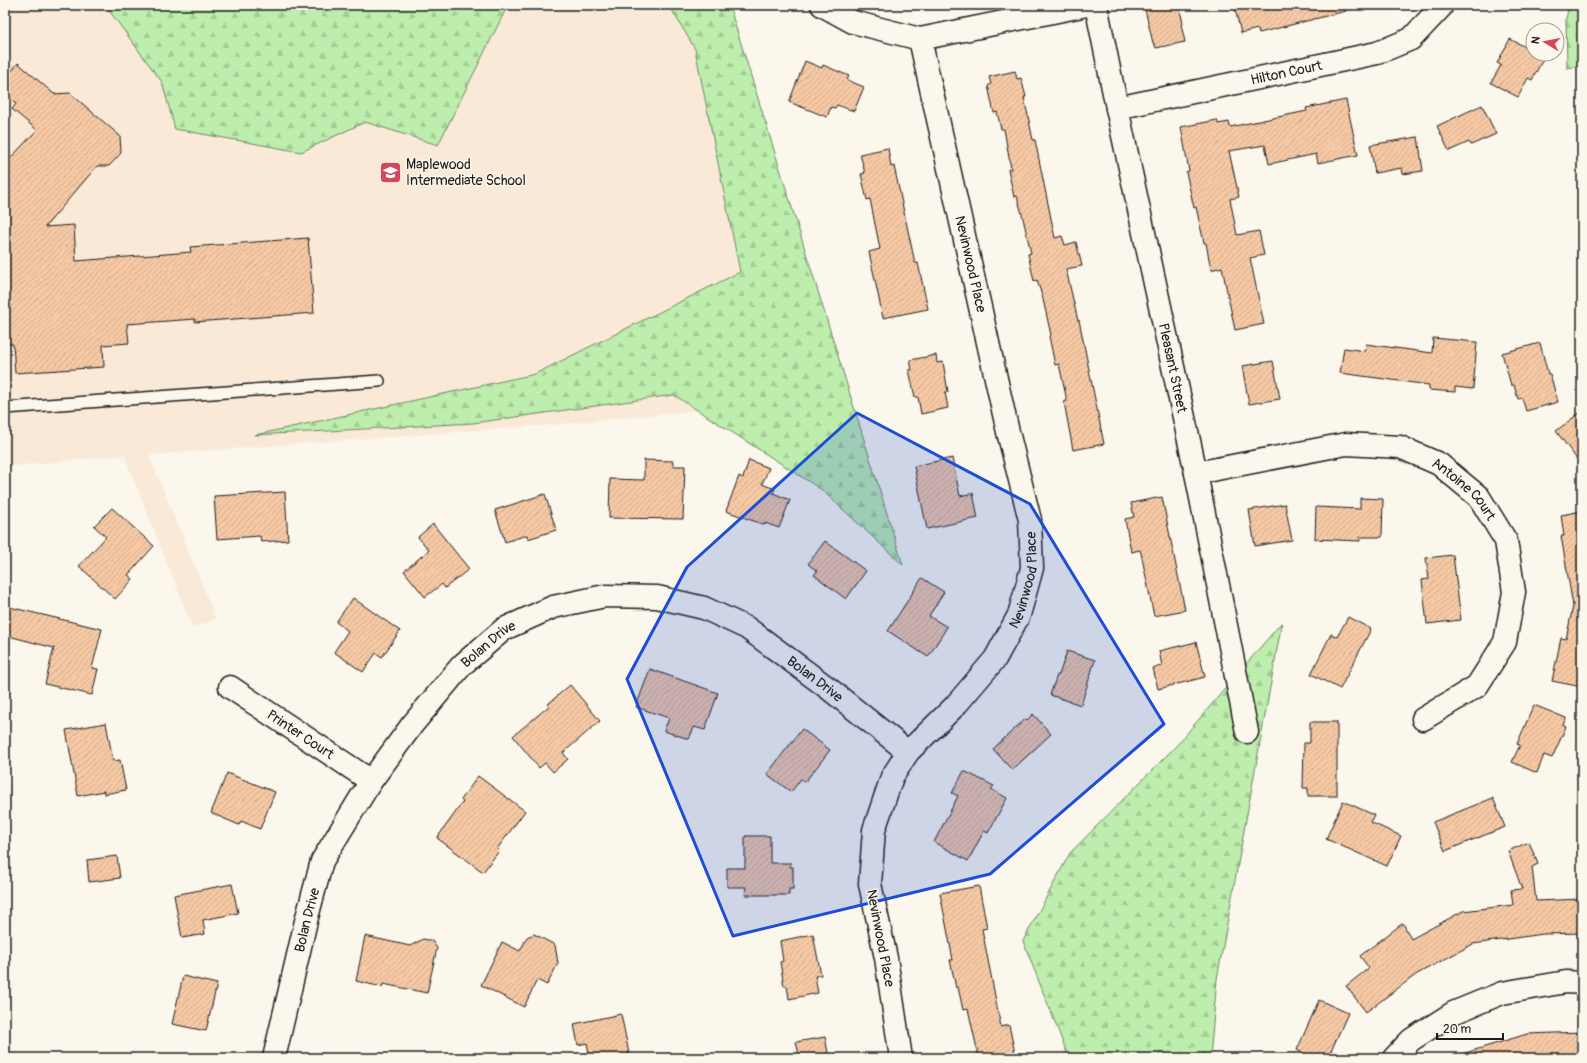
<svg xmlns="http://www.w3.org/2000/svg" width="1587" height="1063" viewBox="0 0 1587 1063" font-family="Pangolin,sans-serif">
<defs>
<pattern id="forest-firs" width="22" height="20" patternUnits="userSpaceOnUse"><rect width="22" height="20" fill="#bdeead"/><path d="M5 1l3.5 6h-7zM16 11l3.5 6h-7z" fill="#a2cc94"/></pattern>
<pattern id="building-hatch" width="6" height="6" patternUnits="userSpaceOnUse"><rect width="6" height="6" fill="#f6c9a5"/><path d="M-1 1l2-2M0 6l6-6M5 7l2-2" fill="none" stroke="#d2ac8d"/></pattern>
</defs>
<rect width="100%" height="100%" fill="#fbf7ec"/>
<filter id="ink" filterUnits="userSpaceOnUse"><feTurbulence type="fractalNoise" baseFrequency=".025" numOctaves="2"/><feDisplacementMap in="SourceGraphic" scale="8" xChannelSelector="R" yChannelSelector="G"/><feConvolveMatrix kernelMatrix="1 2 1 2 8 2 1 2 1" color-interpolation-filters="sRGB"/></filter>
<g filter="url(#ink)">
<path fill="#fae9d7" d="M 5,5 L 728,5 L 843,396 L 551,425 L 149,455 L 216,619 L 193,628 L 124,455 L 5,467 Z"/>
<path fill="url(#forest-firs)" stroke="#6c8564" d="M 105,5 L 508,5 L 438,145 L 365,122 L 301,152 L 175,129 L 162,82 Z
M 669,5 L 729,5 L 903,565 L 822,490 L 674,395 L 473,423 L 255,435 L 535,374 L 740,272 L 695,49 Z
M 1569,5 L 1582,5 L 1582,66 L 1567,68 L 1566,19 Z
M 1282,622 L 1217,979 L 1210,1058 L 1069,1058 L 1023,941 L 1070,853 L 1177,745 Z"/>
<path fill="url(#building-hatch)" stroke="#1c1c1c" d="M 1144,5 L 1179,5 L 1183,24 L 1181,24 L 1185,42 L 1156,48 L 1154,43 L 1153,43 Z
M 1234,5 L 1345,5 L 1346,11 L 1259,33 L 1258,29 L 1241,33 Z
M 1510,39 L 1533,51 L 1533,54 L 1538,54 L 1544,57 L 1532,80 L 1528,78 L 1518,97 L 1491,83 L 1501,65 L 1497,63 Z
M 805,61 L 822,68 L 823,65 L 849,76 L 847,80 L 864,87 L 854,111 L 837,105 L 835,108 L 831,107 L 827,117 L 789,102 Z
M 18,63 L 54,94 L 70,93 L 120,136 L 121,153 L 109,166 L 97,166 L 45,227 L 74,225 L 76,261 L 191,252 L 190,247 L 308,238 L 314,313 L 195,322 L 195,319 L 127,324 L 129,343 L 103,345 L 104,367 L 15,373 L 13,344 L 5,344 L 5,164 L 37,130 L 12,109 L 16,104 L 5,93 L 5,79 Z
M 1015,71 L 1017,79 L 1021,78 L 1026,97 L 1024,97 L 1033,140 L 1035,140 L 1055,238 L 1062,236 L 1065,245 L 1076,242 L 1082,266 L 1066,269 L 1078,321 L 1079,320 L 1104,444 L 1073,450 L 1064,402 L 1067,401 L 1059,364 L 1055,365 L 1049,336 L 1051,335 L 1043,299 L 1037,280 L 1034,281 L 1028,254 L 1031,253 L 1022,214 L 1017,196 L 1014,197 L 1008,169 L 1011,169 L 1004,129 L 1001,129 L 997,112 L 994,113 L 988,86 L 991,84 L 989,77 Z
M 1346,100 L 1358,155 L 1318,163 L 1316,154 L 1269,164 L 1265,145 L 1229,151 L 1239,197 L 1230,199 L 1237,235 L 1259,231 L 1264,255 L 1250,258 L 1264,324 L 1235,330 L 1222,267 L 1211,270 L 1206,243 L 1204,243 L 1196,207 L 1194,208 L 1186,172 L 1189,171 L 1181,127 L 1217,120 L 1218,124 L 1229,122 L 1230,127 L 1307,111 L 1306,108 Z
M 1482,105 L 1496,134 L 1471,145 L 1469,142 L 1449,151 L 1437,126 Z
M 1418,137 L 1423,171 L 1403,174 L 1402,168 L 1375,173 L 1370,145 Z
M 888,148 L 891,167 L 894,166 L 915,263 L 918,263 L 928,309 L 883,318 L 869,252 L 880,249 L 870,199 L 867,200 L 861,174 L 865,173 L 860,154 Z
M 1433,338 L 1477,342 L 1473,389 L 1455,387 L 1455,392 L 1429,390 L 1429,385 L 1340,373 L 1344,348 L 1365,351 L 1366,344 L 1432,353 Z
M 1540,343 L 1548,374 L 1550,374 L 1558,402 L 1526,411 L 1522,398 L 1518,399 L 1514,385 L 1511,385 L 1502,353 Z
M 936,355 L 937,363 L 943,362 L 948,392 L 945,392 L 948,408 L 921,414 L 918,397 L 915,397 L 909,370 L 912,370 L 910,360 Z
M 1273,361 L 1280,399 L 1249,404 L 1242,366 Z
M 1582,411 L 1582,466 L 1556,431 Z
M 952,458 L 960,496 L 973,493 L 978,518 L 927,529 L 914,466 Z
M 644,460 L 673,461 L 673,466 L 685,466 L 683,519 L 609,518 L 610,479 L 644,480 Z
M 749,460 L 769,468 L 762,484 L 775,489 L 773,493 L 790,500 L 779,528 L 765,523 L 765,525 L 726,511 L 739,476 L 743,478 Z
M 285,492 L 288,540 L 261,542 L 260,536 L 217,539 L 214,496 Z
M 545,494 L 556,530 L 528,539 L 527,535 L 505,542 L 495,510 Z
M 1162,497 L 1185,610 L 1154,616 L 1141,553 L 1140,550 L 1131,552 L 1125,519 L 1134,517 L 1131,503 Z
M 1360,498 L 1383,499 L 1382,537 L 1360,537 L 1360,541 L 1315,539 L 1316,507 L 1360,509 Z
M 1285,504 L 1292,540 L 1255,546 L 1249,510 Z
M 112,508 L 154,546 L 128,575 L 133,579 L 115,599 L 79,566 L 106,537 L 94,526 Z
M 1582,511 L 1582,687 L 1552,681 L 1561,638 L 1566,639 L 1573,606 L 1561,536 L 1564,536 L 1561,515 Z
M 433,524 L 469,569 L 445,588 L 442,584 L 425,597 L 404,571 L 429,550 L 418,537 Z
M 825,541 L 866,571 L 846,599 L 814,575 L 817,571 L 808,564 Z
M 1453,555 L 1461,620 L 1427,624 L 1422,580 L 1429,579 L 1426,558 Z
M 922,578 L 944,592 L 929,616 L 947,627 L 928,657 L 888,631 Z
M 353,598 L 400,631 L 382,657 L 376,653 L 363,672 L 334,652 L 348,631 L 336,622 Z
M 5,606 L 102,629 L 92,668 L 98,669 L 92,695 L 45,684 L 54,648 L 5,635 Z
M 1348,617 L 1371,629 L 1340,689 L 1311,674 L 1331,634 L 1337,637 Z
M 1196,642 L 1205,677 L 1158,689 L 1153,668 L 1162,666 L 1159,651 Z
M 1067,651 L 1095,660 L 1081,705 L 1050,695 L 1057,675 L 1059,675 Z
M 650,669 L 718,693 L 705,730 L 694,727 L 689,739 L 664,731 L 669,718 L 636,707 Z
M 570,685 L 600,721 L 563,753 L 568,759 L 553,772 L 545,763 L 539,768 L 513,736 L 549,706 L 548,704 Z
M 1534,705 L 1566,718 L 1563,725 L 1566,727 L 1552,758 L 1544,755 L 1537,773 L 1512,762 L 1520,745 L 1517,744 Z
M 1033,714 L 1051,734 L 1012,770 L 993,749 L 1025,719 L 1026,721 Z
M 1310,722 L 1337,722 L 1337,796 L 1308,796 L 1308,788 L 1303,788 L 1304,743 L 1310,743 Z
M 106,723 L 113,761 L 120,760 L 126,790 L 104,794 L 104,791 L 78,796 L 66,730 Z
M 802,729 L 830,750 L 805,782 L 801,779 L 791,792 L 767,774 Z
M 964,771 L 994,786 L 991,789 L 1007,798 L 988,833 L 984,831 L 968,861 L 934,842 L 958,796 L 952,793 Z
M 227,773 L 275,792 L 260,829 L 241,821 L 239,825 L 211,813 Z
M 478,776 L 525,811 L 497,849 L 499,851 L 483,872 L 437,838 L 463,802 L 461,800 Z
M 1493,798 L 1505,827 L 1445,851 L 1433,822 Z
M 1343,801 L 1374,815 L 1370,822 L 1401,836 L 1387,866 L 1326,839 Z
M 745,836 L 770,836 L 770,863 L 791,863 L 790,867 L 793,867 L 793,889 L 789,889 L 789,895 L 745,895 L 746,887 L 727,887 L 727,868 L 745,868 Z
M 1529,842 L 1538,864 L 1532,867 L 1536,901 L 1582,899 L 1582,933 L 1543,934 L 1473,944 L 1417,974 L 1366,1012 L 1346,986 L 1369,968 L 1360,956 L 1403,923 L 1411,939 L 1463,911 L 1513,905 L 1511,890 L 1522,889 L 1508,851 Z
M 117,856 L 120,878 L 89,882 L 87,860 Z
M 232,884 L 238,913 L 203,920 L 205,934 L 182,938 L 174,895 Z
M 979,886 L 987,928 L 982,929 L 1001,1027 L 1009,1025 L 1016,1058 L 979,1058 L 968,1009 L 963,1010 L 958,987 L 956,988 L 950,960 L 953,960 L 940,893 Z
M 534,934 L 555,945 L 558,963 L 547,985 L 537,980 L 524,1007 L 481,985 L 502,942 L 520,951 L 527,937 Z
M 813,934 L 821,975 L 815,976 L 818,993 L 789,999 L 787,986 L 784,986 L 780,962 L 783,961 L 780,941 Z
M 365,936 L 410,946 L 423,939 L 432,941 L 437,948 L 427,993 L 383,984 L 382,987 L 356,981 Z
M 183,976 L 217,984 L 206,1031 L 172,1024 Z
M 1319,1000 L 1348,1013 L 1328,1058 L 1313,1058 L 1297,1050 Z
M 621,1014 L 630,1058 L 590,1058 L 587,1043 L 578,1045 L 574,1024 Z
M 1582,1032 L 1582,1058 L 1463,1058 L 1462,1054 L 1527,1034 Z
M 825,1037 L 829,1058 L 800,1058 L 796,1042 Z"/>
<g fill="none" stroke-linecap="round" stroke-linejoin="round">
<defs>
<path id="service" d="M 5,408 L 379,381"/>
<g id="minor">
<path d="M 822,5 L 853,22 L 920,39 L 1087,5"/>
<path id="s1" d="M 1096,5 L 1117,108 L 1196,473 L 1247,732"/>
<path id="s2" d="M 1117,108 L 1377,53 L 1411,39 L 1441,7"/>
<path id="s3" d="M 1196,473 L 1346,444 L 1400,447 L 1439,464 L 1479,497 L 1506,541 L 1514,592 L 1505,642 L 1477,686 L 1423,719"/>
<path id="s4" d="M 230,687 L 371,781"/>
<path id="s5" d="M 274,1058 L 306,921 L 322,861 L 371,781 L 412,725 L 462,665 L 504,629 L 553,607 L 605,596 L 657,597 L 704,608 L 747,628 L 828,688 L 908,752"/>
<path id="s6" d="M 901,1058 L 886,958 L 870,884 L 874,830 L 892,777 L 908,752 L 955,706 L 995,659 L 1019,615 L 1032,568 L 1030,520 L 1008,432 L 920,39"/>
<path d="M 1394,1058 L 1411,1040 L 1453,1013 L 1502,993 L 1566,982 L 1582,983"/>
</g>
</defs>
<use href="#service" stroke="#1c1c1c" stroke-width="14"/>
<use href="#minor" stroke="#1c1c1c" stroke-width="25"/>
<use href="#service" stroke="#fbf7ec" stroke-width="11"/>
<use href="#minor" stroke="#fbf7ec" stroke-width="22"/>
</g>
</g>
<path fill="#1d4ed8" fill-opacity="0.2" stroke="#1d4ed8" stroke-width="3" stroke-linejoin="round" d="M 857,413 L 1030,504 L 1164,724 L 990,874 L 733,936 L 627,679 L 687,567 Z"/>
<defs>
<symbol id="school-square" viewBox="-11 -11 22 22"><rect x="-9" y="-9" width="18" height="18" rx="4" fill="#d1495b" stroke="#fbf7ec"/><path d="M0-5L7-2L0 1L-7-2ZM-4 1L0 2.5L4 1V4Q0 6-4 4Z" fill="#fff"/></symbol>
</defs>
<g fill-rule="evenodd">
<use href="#school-square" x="378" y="160" width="25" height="25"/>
</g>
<g text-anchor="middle" stroke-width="3" stroke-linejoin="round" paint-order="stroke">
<g font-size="14" fill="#1c1c1c" stroke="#fbf7ec">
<text dy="5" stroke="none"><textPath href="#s2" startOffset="173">Hilton Court</textPath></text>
<text transform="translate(971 264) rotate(77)" y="5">Nevinwood Place</text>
<text dy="5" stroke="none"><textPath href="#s1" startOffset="371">Pleasant Street</textPath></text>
<text dy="5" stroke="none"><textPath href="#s3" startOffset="285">Antoine Court</textPath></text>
<text dy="5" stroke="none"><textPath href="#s6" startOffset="530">Nevinwood Place</textPath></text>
<text dy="5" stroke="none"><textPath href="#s5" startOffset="478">Bolan Drive</textPath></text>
<text dy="5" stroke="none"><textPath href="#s5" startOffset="839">Bolan Drive</textPath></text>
<text dy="5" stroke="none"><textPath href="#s4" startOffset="85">Printer Court</textPath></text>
<text dy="5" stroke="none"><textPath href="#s5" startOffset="142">Bolan Drive</textPath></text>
<text transform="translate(881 938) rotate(79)" y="5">Nevinwood Place</text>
</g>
<g font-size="14" fill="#1c1c1c" stroke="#fbf7ec" text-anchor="start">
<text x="406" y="169">Maplewood<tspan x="406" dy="16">Intermediate School</tspan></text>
</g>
</g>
<rect width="1587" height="1063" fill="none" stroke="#fbf7ec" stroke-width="20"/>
<rect x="10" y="10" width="1567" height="1043" fill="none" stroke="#1c1c1c" stroke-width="1.5" filter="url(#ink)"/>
<g transform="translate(1545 42) rotate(280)"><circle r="19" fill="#fbf7ec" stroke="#a29f99"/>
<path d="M0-3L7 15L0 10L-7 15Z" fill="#d1495b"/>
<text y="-6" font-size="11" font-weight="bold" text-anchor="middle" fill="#1c1c1c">N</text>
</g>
<path d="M1437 1033v6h66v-6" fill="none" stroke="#1c1c1c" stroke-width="2"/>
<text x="1443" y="1033" font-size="12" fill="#1c1c1c" stroke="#fbf7ec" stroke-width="3" paint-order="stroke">20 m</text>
</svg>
